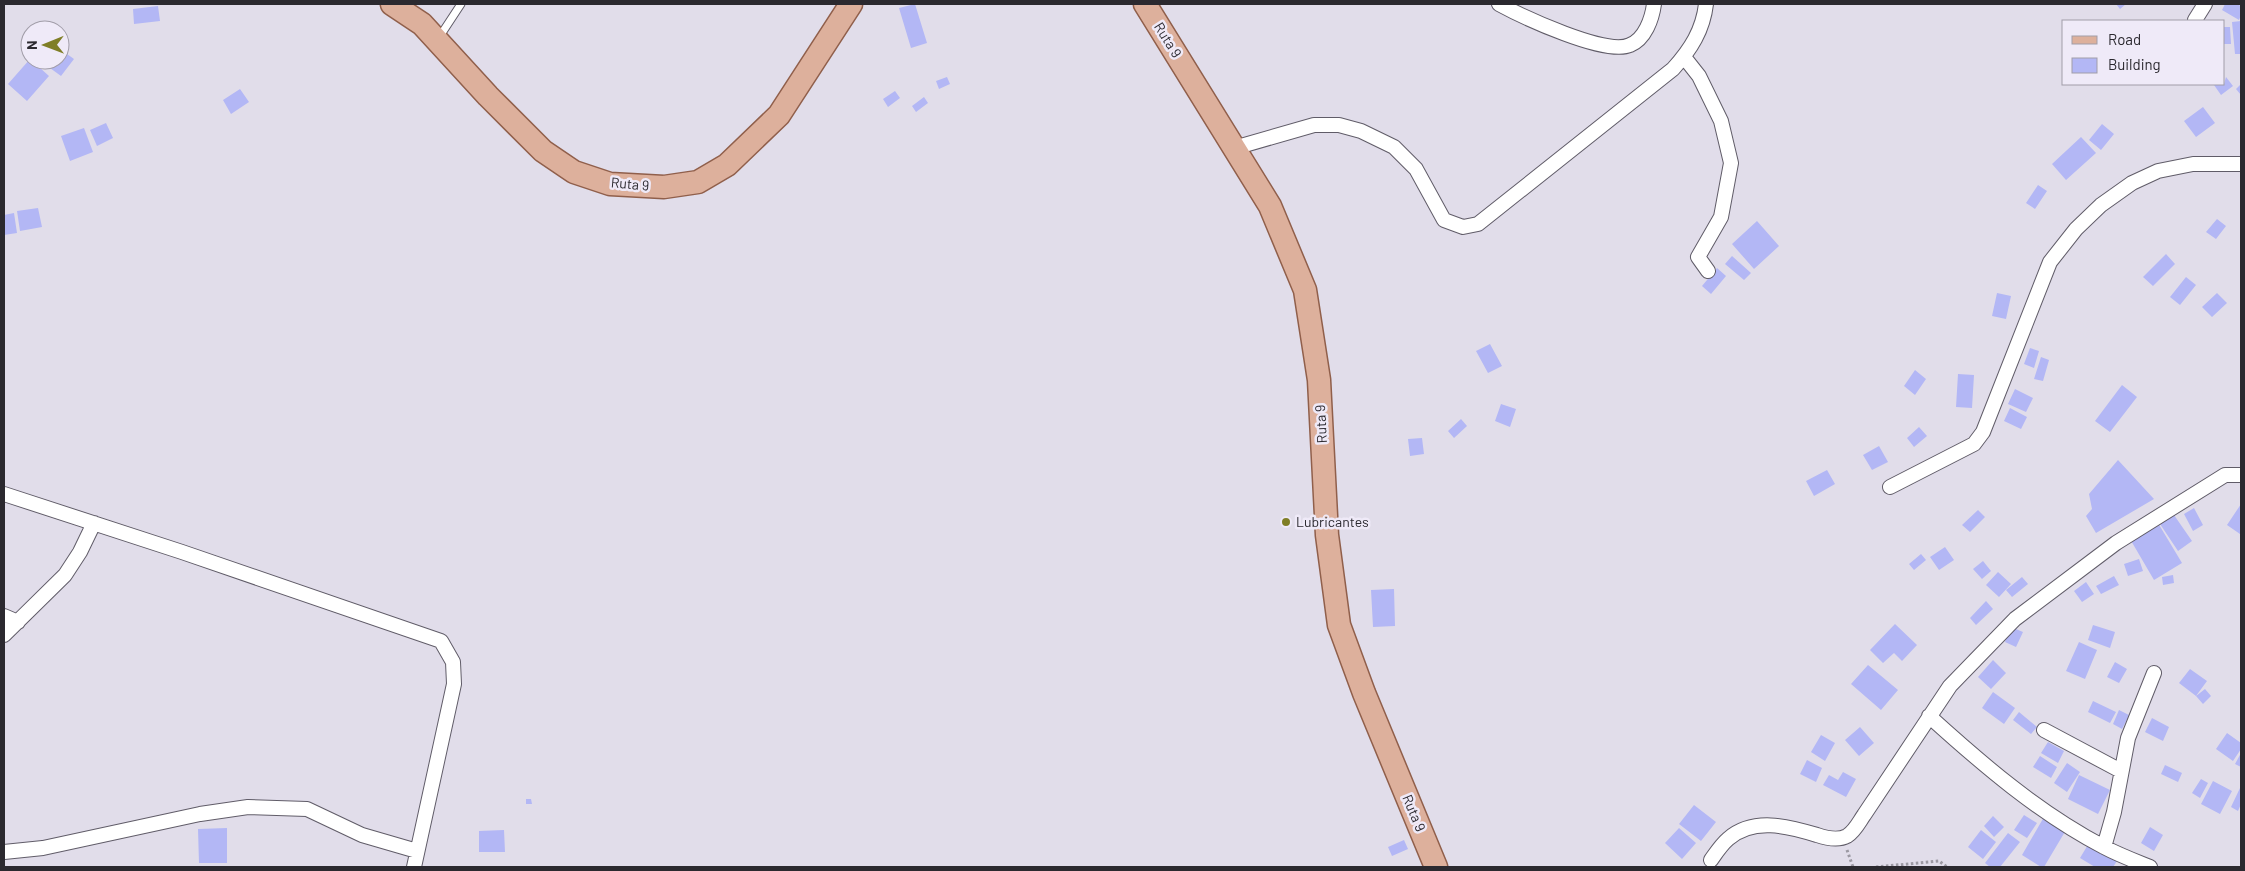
<svg xmlns="http://www.w3.org/2000/svg" width="2245" height="871" viewBox="0 0 2245 871" font-family="Barlow,sans-serif">
<rect width="100%" height="100%" fill="#e1ddea"/>
<path fill="#b3b7f5" d="M 915,4 L 927,43 L 911,48 L 899,8 Z
M 2116,4 L 2126,4 L 2120,9 Z
M 2225,4 L 2237,4 L 2241,6 L 2241,15 L 2239,20 L 2222,10 Z
M 158,6 L 160,21 L 134,24 L 133,9 Z
M 2241,21 L 2241,54 L 2235,54 L 2232,22 Z
M 2224,27 L 2230,27 L 2231,44 L 2224,44 Z
M 60,49 L 74,59 L 61,76 L 39,60 L 60,60 Z
M 30,59 L 49,76 L 27,101 L 8,84 Z
M 947,77 L 950,84 L 939,89 L 936,81 Z
M 2226,77 L 2233,86 L 2221,95 L 2214,85 L 2224,84 Z
M 2241,84 L 2241,95 L 2236,89 Z
M 240,89 L 249,102 L 231,114 L 223,100 Z
M 895,91 L 900,98 L 888,107 L 883,99 Z
M 924,97 L 928,103 L 916,112 L 912,106 Z
M 2203,107 L 2215,123 L 2196,137 L 2184,121 Z
M 106,123 L 113,138 L 97,146 L 90,130 Z
M 2102,124 L 2114,134 L 2101,150 L 2089,140 Z
M 84,128 L 93,152 L 70,161 L 61,136 Z
M 2081,137 L 2096,153 L 2066,180 L 2052,164 Z
M 2038,185 L 2047,191 L 2035,209 L 2026,203 Z
M 38,208 L 42,227 L 20,231 L 17,211 Z
M 14,213 L 17,233 L 4,235 L 4,215 Z
M 2217,219 L 2226,226 L 2216,239 L 2206,232 Z
M 1757,221 L 1779,246 L 1754,269 L 1732,244 Z
M 2166,254 L 2175,264 L 2153,286 L 2143,277 Z
M 1732,256 L 1751,273 L 1744,280 L 1725,264 Z
M 1717,268 L 1726,276 L 1711,294 L 1702,286 Z
M 2186,277 L 2196,285 L 2180,305 L 2170,297 Z
M 1997,293 L 2011,296 L 2006,319 L 1992,316 Z
M 2217,293 L 2227,303 L 2212,317 L 2202,307 Z
M 1490,344 L 1502,366 L 1488,373 L 1476,351 Z
M 2030,348 L 2039,351 L 2034,368 L 2024,364 Z
M 2041,357 L 2049,360 L 2043,381 L 2034,379 Z
M 1915,370 L 1926,379 L 1915,395 L 1904,386 Z
M 1958,374 L 1974,375 L 1972,408 L 1956,407 Z
M 2122,385 L 2137,397 L 2110,432 L 2095,421 Z
M 2015,389 L 2033,398 L 2026,412 L 2008,404 Z
M 1501,404 L 1516,409 L 1510,427 L 1495,421 Z
M 2010,408 L 2027,417 L 2021,429 L 2004,421 Z
M 1461,419 L 1467,426 L 1454,438 L 1448,431 Z
M 1919,427 L 1927,436 L 1914,447 L 1907,438 Z
M 1422,438 L 1424,454 L 1410,456 L 1408,439 Z
M 1879,446 L 1888,462 L 1872,470 L 1863,455 Z
M 2118,460 L 2154,499 L 2096,533 L 2086,516 L 2092,509 L 2089,494 Z
M 1827,470 L 1835,484 L 1814,496 L 1806,481 Z
M 2241,504 L 2241,532 L 2240,534 L 2227,525 Z
M 2194,508 L 2203,525 L 2193,531 L 2184,514 Z
M 1978,510 L 1985,517 L 1970,532 L 1962,525 Z
M 2174,515 L 2192,541 L 2178,551 L 2160,524 Z
M 2158,523 L 2182,563 L 2154,580 L 2130,539 Z
M 1945,547 L 1954,560 L 1939,570 L 1930,557 Z
M 1921,554 L 1926,560 L 1914,570 L 1909,564 Z
M 2139,559 L 2143,571 L 2128,576 L 2124,564 Z
M 1983,561 L 1991,571 L 1982,579 L 1973,569 Z
M 1998,572 L 2011,584 L 1999,597 L 1986,585 Z
M 2173,575 L 2174,583 L 2163,585 L 2162,577 Z
M 2114,576 L 2119,585 L 2101,594 L 2096,586 Z
M 2022,577 L 2028,584 L 2012,597 L 2006,590 Z
M 2086,582 L 2094,594 L 2082,602 L 2074,591 Z
M 1394,589 L 1395,626 L 1373,627 L 1371,590 Z
M 1986,601 L 1993,609 L 1976,625 L 1970,618 Z
M 1895,624 L 1917,645 L 1902,661 L 1894,653 L 1883,663 L 1870,650 Z
M 2093,625 L 2115,632 L 2110,648 L 2088,640 Z
M 2011,627 L 2023,632 L 2016,647 L 2005,642 Z
M 2079,642 L 2097,650 L 2085,679 L 2066,671 Z
M 1993,660 L 2006,673 L 1991,689 L 1978,677 Z
M 2115,662 L 2127,669 L 2119,683 L 2107,677 Z
M 1868,665 L 1898,690 L 1881,710 L 1851,684 Z
M 2190,669 L 2207,681 L 2196,696 L 2179,683 Z
M 2205,689 L 2211,696 L 2203,704 L 2196,696 Z
M 1993,692 L 2015,708 L 2004,724 L 1982,708 Z
M 2093,701 L 2116,712 L 2110,723 L 2088,712 Z
M 2119,710 L 2129,715 L 2122,729 L 2113,724 Z
M 2019,712 L 2037,727 L 2031,734 L 2013,720 Z
M 2152,718 L 2169,727 L 2163,741 L 2145,732 Z
M 1860,727 L 1874,743 L 1859,756 L 1845,740 Z
M 2227,733 L 2241,743 L 2241,749 L 2233,761 L 2216,749 Z
M 1821,735 L 1835,743 L 1825,761 L 1811,752 Z
M 2048,742 L 2064,751 L 2058,763 L 2041,753 Z
M 2241,753 L 2241,767 L 2235,764 Z
M 2040,756 L 2057,767 L 2051,778 L 2033,767 Z
M 1807,760 L 1822,768 L 1816,782 L 1800,774 Z
M 2067,763 L 2080,772 L 2067,792 L 2054,783 Z
M 2165,765 L 2182,773 L 2178,782 L 2161,774 Z
M 1843,772 L 1856,779 L 1846,797 L 1823,785 L 1829,775 L 1838,780 Z
M 2079,775 L 2110,790 L 2098,814 L 2068,799 Z
M 2201,779 L 2208,783 L 2200,798 L 2192,793 Z
M 2213,781 L 2232,791 L 2220,814 L 2201,804 Z
M 2240,788 L 2241,804 L 2238,811 L 2231,807 Z
M 526,799 L 531,799 L 532,804 L 526,804 Z
M 1694,805 L 1716,822 L 1701,841 L 1679,824 Z
M 2024,815 L 2037,823 L 2027,838 L 2014,830 Z
M 1993,816 L 2004,827 L 1994,837 L 1984,826 Z
M 2044,817 L 2066,830 L 2044,867 L 2041,867 L 2022,855 Z
M 2150,827 L 2163,835 L 2154,851 L 2141,843 Z
M 227,828 L 227,863 L 199,863 L 198,829 Z
M 1679,828 L 1696,843 L 1682,859 L 1665,843 Z
M 504,830 L 505,852 L 479,852 L 479,831 Z
M 1981,830 L 1996,842 L 1983,859 L 1968,847 Z
M 2008,833 L 2020,842 L 2000,867 L 1990,867 L 1985,863 Z
M 1404,840 L 1408,849 L 1392,856 L 1388,847 Z
M 2089,843 L 2117,861 L 2113,867 L 2095,867 L 2080,858 Z"/>
<g fill="none" stroke-linecap="round" stroke-linejoin="round">
<defs>
<path id="service" d="M 438,39 L 461,4"/>
<path id="minor" d="M 1499,4 C 1523,17 1606,56 1630,45 C 1645,39 1652,19 1654,4
M 2195,20 L 2205,4
M 1684,57 L 1699,76 L 1721,121 L 1731,163 L 1721,217 L 1698,257 L 1708,271
M 1234,148 L 1314,125 L 1339,125 L 1361,131 L 1394,147 L 1416,169 L 1444,220 L 1463,227 L 1478,224 L 1673,69 C 1691,49 1703,30 1706,4
M 1890,487 L 1974,444 L 1983,432 L 2050,262 L 2076,229 L 2101,205 L 2132,183 L 2158,171 L 2193,164 L 2241,164
M 4,494 L 182,552 L 441,641 L 453,662 L 454,684 L 414,867
M 4,616 L 18,622
M 4,635 L 65,575 L 80,552 L 94,523
M 1929,716 C 1983,765 2039,813 2104,847 C 2119,855 2135,861 2150,867
M 2044,730 L 2121,771
M 2104,847 L 2114,812 L 2128,738 L 2154,673
M 4,852 L 43,848 L 200,814 L 248,807 L 307,809 L 362,835 L 417,851
M 1711,860 C 1716,853 1721,845 1728,839 C 1753,817 1787,826 1817,835 C 1826,838 1838,841 1847,836 C 1855,831 1859,822 1864,815 L 1950,686 L 2015,619 L 2116,543 L 2225,475 L 2241,475"/>
<path id="primary" d="M 392,4 L 422,24 L 488,96 L 543,151 L 574,172 L 610,184 L 664,187 L 698,182 L 727,165 L 779,115 L 851,4
M 1145,4 L 1270,206 L 1305,290 L 1319,380 L 1327,535 L 1339,625 L 1364,693 L 1436,867"/>
</defs>
<use href="#service" stroke="#605c68" stroke-width="9"/>
<use href="#minor" stroke="#605c68" stroke-width="16"/>
<use href="#primary" stroke="#905f4b" stroke-width="25"/>
<path stroke="#9c99a3" stroke-width="3" stroke-dasharray="2.5 2.5" stroke-linecap="butt" d="M 1847,850 L 1853,867
M 1876,867 L 1939,861 L 1947,867"/>
<use href="#service" stroke="#fff" stroke-width="7"/>
<use href="#minor" stroke="#fff" stroke-width="14"/>
<use href="#primary" stroke="#ddb09c" stroke-width="22"/>
</g>
<circle fill="#7f7e26" stroke="#efeaf8" stroke-width="2" cx="1286" cy="522" r="5"/>
<g text-anchor="middle" stroke-width="5" stroke-linejoin="round" paint-order="stroke">
<g font-size="14" fill="#2b292f" stroke="#efeaf8">
<text transform="translate(1168 40) rotate(58)" y="5">Ruta 9</text>
<text transform="translate(630 184) rotate(5)" y="5">Ruta 9</text>
<text transform="translate(1321 424) rotate(-93)" y="5">Ruta 9</text>
<text transform="translate(1414 813) rotate(67)" y="5">Ruta 9</text>
</g>
<g font-size="14" fill="#2b292f" stroke="#efeaf8" text-anchor="start">
<text x="1296" y="527">Lubricantes</text>
</g>
</g>
<rect width="2245" height="871" fill="none" stroke="#2b292f" stroke-width="10"/>
<rect x="2062" y="20" width="162" height="65" fill="#efeaf8" stroke="#a19da8"/>
<rect x="2072" y="36" width="25" height="8" fill="#ddb09c" stroke="#a19da8"/>
<text x="2108" y="45" font-size="15" fill="#2b292f">Road</text>
<rect x="2072" y="58" width="25" height="15" fill="#b3b7f5" stroke="#a19da8"/>
<text x="2108" y="70" font-size="15" fill="#2b292f">Building</text>
<g transform="translate(45 45) rotate(269)"><circle r="24" fill="#efeaf8" stroke="#a19da8"/>
<path d="M0-4L9 19L0 12L-9 19Z" fill="#7f7e26"/>
<text y="-8" font-size="14" font-weight="bold" text-anchor="middle" fill="#2b292f">N</text>
</g>
</svg>
